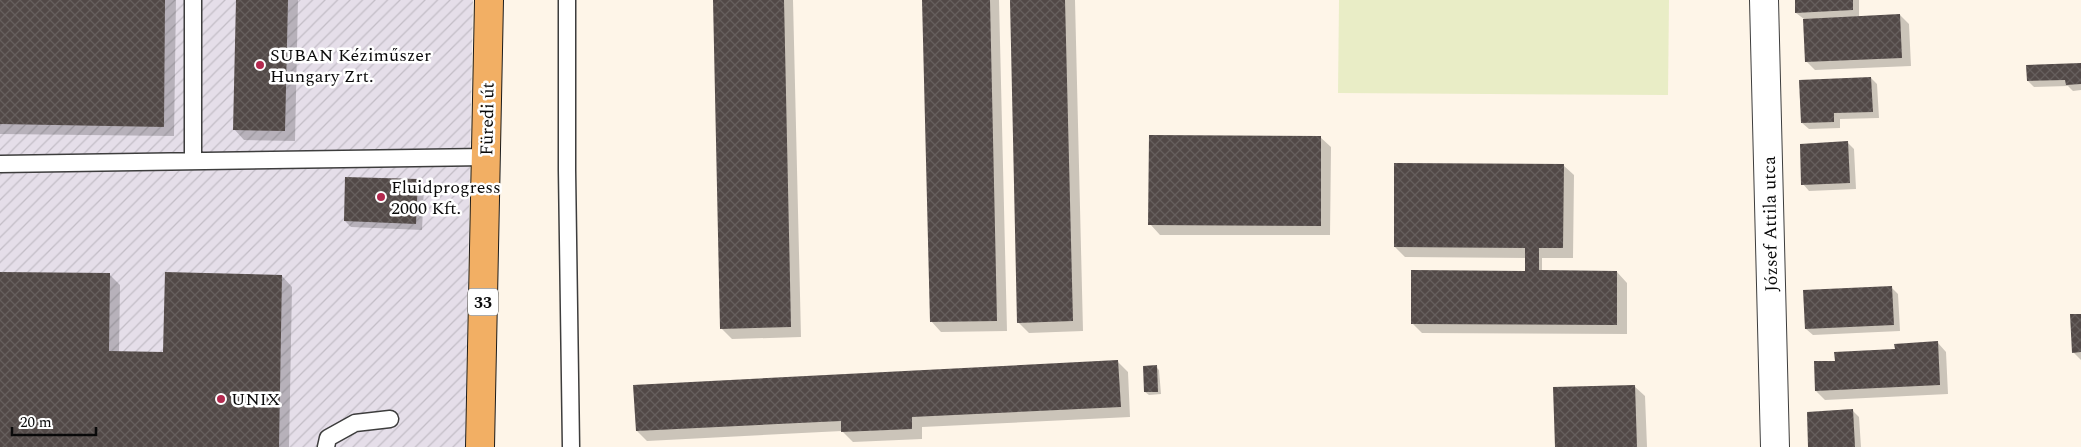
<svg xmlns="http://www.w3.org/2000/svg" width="2081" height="447" viewBox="0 0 2081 447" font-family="Spectral,serif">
<defs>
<pattern id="industrial-furrows" width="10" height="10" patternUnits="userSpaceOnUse" patternTransform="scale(1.25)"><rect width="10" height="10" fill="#e5dee9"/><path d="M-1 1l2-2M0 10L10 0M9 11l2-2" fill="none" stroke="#c3bdc6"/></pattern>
<pattern id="building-cross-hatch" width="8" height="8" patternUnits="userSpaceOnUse" patternTransform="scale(1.25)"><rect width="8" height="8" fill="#524947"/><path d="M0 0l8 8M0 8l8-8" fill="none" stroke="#665f5d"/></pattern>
</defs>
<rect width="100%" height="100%" fill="#fef5e8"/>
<path fill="url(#industrial-furrows)" d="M 0,0 L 473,0 L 465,447 L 0,447 Z"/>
<path fill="#e9edc6" d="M 1339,0 L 1669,0 L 1668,95 L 1338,93 Z"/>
<path fill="#0003" d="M 0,0 L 176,0 L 174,136 L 0,134 Z
M 237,0 L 298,0 L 295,141 L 244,140 L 234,129 Z
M 714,0 L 793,0 L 801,337 L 732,339 L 721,328 Z
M 924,0 L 999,0 L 1007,331 L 941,332 L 931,321 Z
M 1011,0 L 1075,0 L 1083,331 L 1029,333 L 1018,322 Z
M 1796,0 L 1859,0 L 1859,17 L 1900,15 L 1909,24 L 1911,66 L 1815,70 L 1806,61 L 1804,19 L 1796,13 Z
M 2081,64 L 2081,90 L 2073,91 L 2068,86 L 2034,87 L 2028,81 Z
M 1871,78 L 1877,84 L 1879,118 L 1840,119 L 1840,128 L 1809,129 L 1802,123 Z
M 1320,137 L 1331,147 L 1330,235 L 1160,235 L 1150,224 Z
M 1847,142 L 1854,149 L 1856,189 L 1809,191 L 1803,184 Z
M 1563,165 L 1574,175 L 1573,258 L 1542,258 L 1542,272 L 1617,272 L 1627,283 L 1627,334 L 1422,333 L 1412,323 L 1526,272 L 1526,258 L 1405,257 L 1395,247 Z
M 417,180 L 424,187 L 422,230 L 351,227 L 345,221 Z
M 0,273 L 109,274 L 120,285 L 119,353 L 164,353 L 282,276 L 292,287 L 289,447 L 0,447 Z
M 1891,287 L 1898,294 L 1900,331 L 1813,335 L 1806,329 Z
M 2081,315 L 2081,360 L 2073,352 Z
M 1938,343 L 1946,352 L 1948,394 L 1825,400 L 1816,391 L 1836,362 Z
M 1118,362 L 1128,372 L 1130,417 L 922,427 L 922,439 L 853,442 L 842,431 L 647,441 L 637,431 Z
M 1156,367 L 1159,370 L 1161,394 L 1149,395 L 1145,392 Z
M 1634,386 L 1645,396 L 1647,447 L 1557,447 Z
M 1853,411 L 1859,417 L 1861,447 L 1810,447 Z"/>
<path fill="url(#building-cross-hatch)" d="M 0,0 L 165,0 L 164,127 L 0,124 Z
M 236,0 L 288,0 L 285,131 L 233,130 Z
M 713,0 L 784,0 L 791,327 L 720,329 Z
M 922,0 L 990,0 L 997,321 L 930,322 Z
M 1010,0 L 1065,0 L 1073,321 L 1017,323 Z
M 1795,0 L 1853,0 L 1853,10 L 1795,13 Z
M 1900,14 L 1902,58 L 1805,62 L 1803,19 Z
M 2081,63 L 2081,84 L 2066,85 L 2065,80 L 2027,81 L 2026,65 Z
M 1871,77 L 1873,112 L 1834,113 L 1834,122 L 1801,123 L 1799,80 Z
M 1149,135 L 1321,136 L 1321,226 L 1148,225 Z
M 1848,141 L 1850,183 L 1801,185 L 1800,144 Z
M 1394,163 L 1564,164 L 1563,248 L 1539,248 L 1539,270 L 1617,271 L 1617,325 L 1411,324 L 1411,270 L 1525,271 L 1525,248 L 1394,247 Z
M 345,177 L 418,179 L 416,224 L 344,221 Z
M 0,272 L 110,273 L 109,351 L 163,352 L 165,272 L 282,275 L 279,447 L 0,447 Z
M 1892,286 L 1894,325 L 1805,329 L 1803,290 Z
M 2070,314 L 2081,314 L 2081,352 L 2072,353 Z
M 1938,341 L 1940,385 L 1815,391 L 1814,361 L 1835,361 L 1834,352 L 1895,349 L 1894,344 Z
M 1118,360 L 1121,407 L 912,417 L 912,429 L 841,432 L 841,421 L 636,431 L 633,385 Z
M 1157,365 L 1158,392 L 1144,392 L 1143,366 Z
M 1635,385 L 1637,447 L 1555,447 L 1553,387 Z
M 1853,409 L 1855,447 L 1808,447 L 1807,412 Z"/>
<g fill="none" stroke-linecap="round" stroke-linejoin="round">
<defs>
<path id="lane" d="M 567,0 L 567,170 L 571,447
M 193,161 L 193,0
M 0,164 L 486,157
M 326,447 L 328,438 L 355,423 L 390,419"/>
<path id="street" d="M 1764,0 L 1775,447"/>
<path id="primary" d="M 480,447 L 489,0"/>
</defs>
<use href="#lane" stroke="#3d3d3d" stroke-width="19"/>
<use href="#street" stroke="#3d3d3d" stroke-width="30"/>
<use href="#primary" stroke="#1b1b1b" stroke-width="30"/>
<use href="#lane" stroke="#fff" stroke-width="16"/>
<use href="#street" stroke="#fff" stroke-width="28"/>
<use href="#primary" stroke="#f2af64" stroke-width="28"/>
</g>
<g fill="#b32a4f" stroke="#fff" stroke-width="2">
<circle cx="260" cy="65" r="5"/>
<circle cx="381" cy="197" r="5"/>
<circle cx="221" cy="399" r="5"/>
</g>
<g text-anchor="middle" stroke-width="5" stroke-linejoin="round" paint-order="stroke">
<rect fill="#fff" stroke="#545454" stroke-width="1" x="468" y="288.5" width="30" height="27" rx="4"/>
<g font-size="16" font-weight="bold" fill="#0a0a0a">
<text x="483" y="308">33</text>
</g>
<g font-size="18" fill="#0a0a0a" stroke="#fff" text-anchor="start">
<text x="270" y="61">SUBAN Kéziműszer<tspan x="270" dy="21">Hungary Zrt.</tspan></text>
<text x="391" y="193">Fluidprogress<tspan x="391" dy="21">2000 Kft.</tspan></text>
<text x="231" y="405">UNIX</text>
</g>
<g font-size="18" fill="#0a0a0a" stroke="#fff">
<text transform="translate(487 119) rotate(-89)" y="6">Füredi út</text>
<text transform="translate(1770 224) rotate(-91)" y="6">József Attila utca</text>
</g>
</g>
<path d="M12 427v8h84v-8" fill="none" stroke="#0a0a0a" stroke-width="2.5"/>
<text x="20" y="427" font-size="15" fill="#0a0a0a" stroke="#ffffff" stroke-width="4" paint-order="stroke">20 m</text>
</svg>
